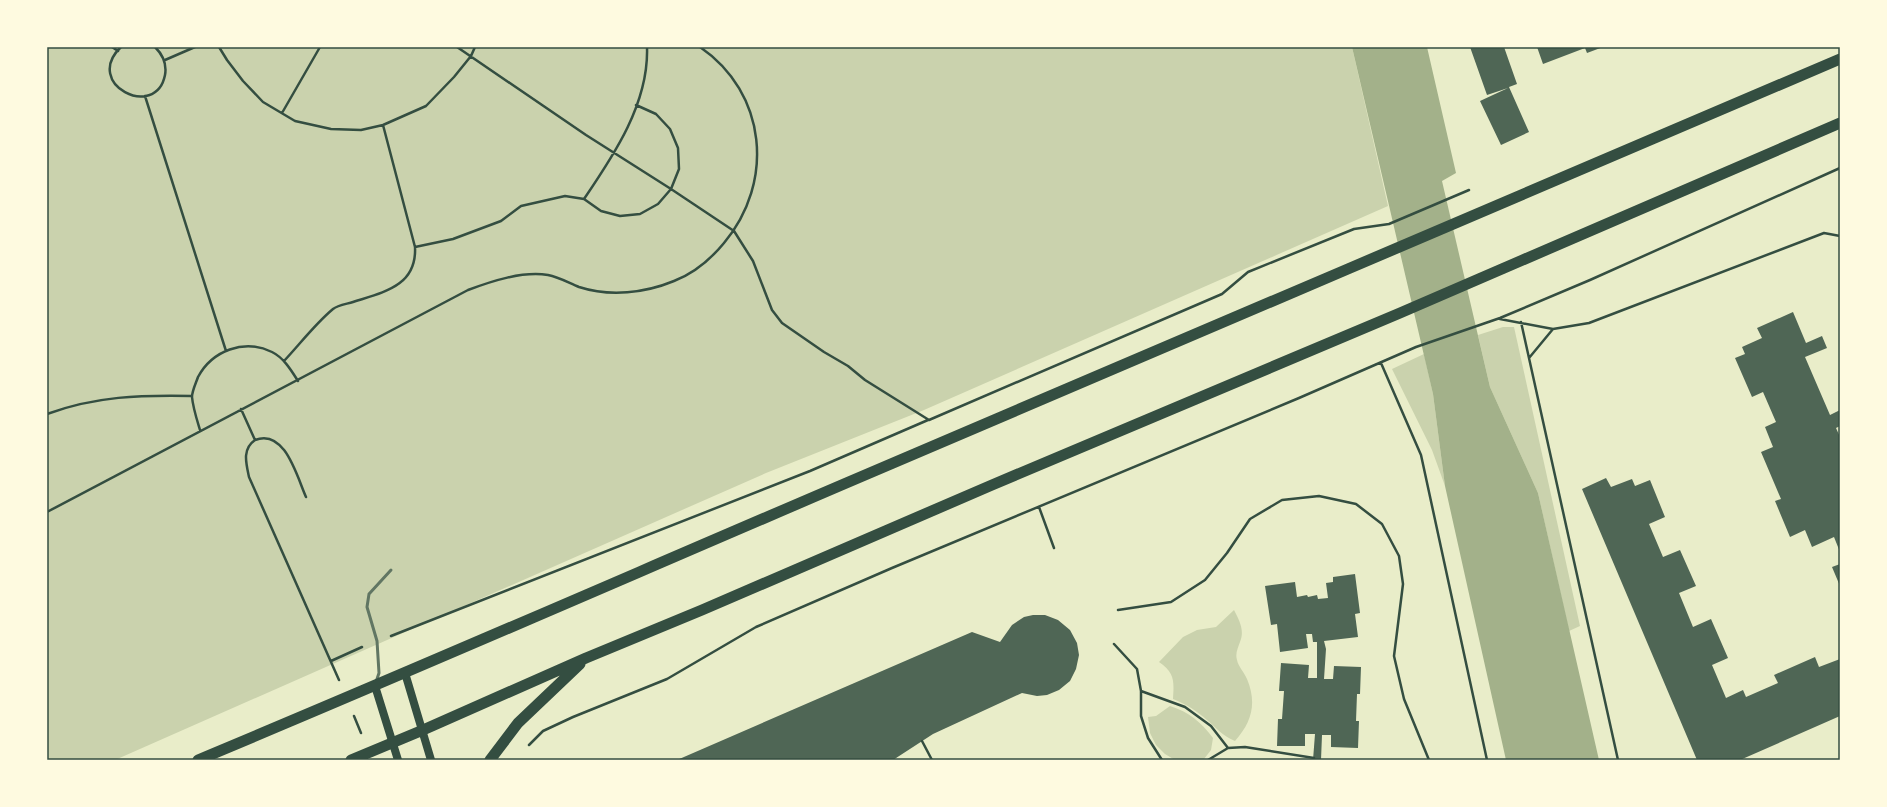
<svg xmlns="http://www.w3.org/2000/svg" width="1887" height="807" viewBox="0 0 1887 807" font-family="'Fira Sans Condensed',sans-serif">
<rect width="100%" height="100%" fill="#e9edc9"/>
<path fill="#cad2ad" d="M 47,47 L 1352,47 L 1388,206 L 924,410 L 766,473 L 115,760 L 47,760 Z
M 1503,327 L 1514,327 L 1580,626 L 1569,631 L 1538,493 L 1490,387 L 1478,335 Z
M 1424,354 L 1433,394 L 1445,486 L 1432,450 L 1392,369 Z
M 1234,610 C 1239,620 1245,630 1240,642 C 1238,648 1235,653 1237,660 C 1238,666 1244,672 1247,679 C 1257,703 1252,722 1235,741 C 1221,735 1219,730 1207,720 C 1197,711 1186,704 1173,699 C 1174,681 1175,673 1159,662 L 1183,637 L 1197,630 L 1216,627 Z
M 1170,706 C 1189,712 1201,722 1213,738 L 1211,750 L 1204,759 L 1175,760 L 1165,754 L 1156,745 L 1150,733 L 1148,717 L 1156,716 Z"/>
<path fill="#a3b18a" d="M 1352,47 L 1427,47 L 1456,173 L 1442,181 L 1490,387 L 1538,493 L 1599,760 L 1506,760 L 1445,486 L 1433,394 Z"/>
<path fill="#4f6655" d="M 1470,47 L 1504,47 L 1517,84 L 1509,87 L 1529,132 L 1501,145 L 1480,101 L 1508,88 L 1487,95 Z
M 1537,47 L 1603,47 L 1587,53 L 1585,48 L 1543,64 Z
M 1793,312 L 1806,343 L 1822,336 L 1827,348 L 1805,357 L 1830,415 L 1840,410 L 1840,426 L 1836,428 L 1840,437 L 1840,552 L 1834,537 L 1812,547 L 1805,530 L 1790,537 L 1775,501 L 1781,499 L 1761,452 L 1773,447 L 1765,427 L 1776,422 L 1763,392 L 1752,397 L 1735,358 L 1745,354 L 1742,347 L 1762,338 L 1757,328 Z
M 1606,478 L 1611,487 L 1632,479 L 1635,486 L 1650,480 L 1665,517 L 1649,524 L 1663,557 L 1680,550 L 1696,586 L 1679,593 L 1693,627 L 1711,619 L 1728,658 L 1712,665 L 1726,698 L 1743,690 L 1746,697 L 1778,683 L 1774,675 L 1815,657 L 1819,667 L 1840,659 L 1840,716 L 1740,760 L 1697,760 L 1582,489 Z
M 1840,564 L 1840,586 L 1832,567 Z
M 1355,574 L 1360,613 L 1355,614 L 1358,637 L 1324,641 L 1326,649 L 1324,679 L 1333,679 L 1334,666 L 1361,667 L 1360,694 L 1357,694 L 1356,721 L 1359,721 L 1358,748 L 1331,747 L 1331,735 L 1322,735 L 1321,760 L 1313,760 L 1315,734 L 1305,734 L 1305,746 L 1277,746 L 1278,719 L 1282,719 L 1284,691 L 1279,691 L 1281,663 L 1309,665 L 1308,678 L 1317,678 L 1317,642 L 1313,642 L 1312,634 L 1306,634 L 1308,648 L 1280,652 L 1277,624 L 1271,625 L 1265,586 L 1295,582 L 1297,597 L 1307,595 L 1308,597 L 1317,595 L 1318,599 L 1328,598 L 1326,583 L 1333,582 L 1333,577 Z
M 1033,615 L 1045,615 L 1058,620 L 1070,630 L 1077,643 L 1079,655 L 1076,669 L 1070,681 L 1059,690 L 1047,695 L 1037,696 L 1022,693 L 933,734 L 893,760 L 677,760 L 972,632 L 1000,642 L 1012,625 L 1024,617 Z"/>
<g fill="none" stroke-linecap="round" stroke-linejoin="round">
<path stroke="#344e41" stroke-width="2.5" d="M 112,47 L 118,51
M 121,47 C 82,84 156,121 165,75 C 167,64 163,55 155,47
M 219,47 L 227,60 L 243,81 L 263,102 L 295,121 L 331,129 L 361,130 L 383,125 L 426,106 L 454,77 L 471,56 L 475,47
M 457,47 L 586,135 L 671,189 L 734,231 L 753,261 L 772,310 L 782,323 L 824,352 L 848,366 L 865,380 L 929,420 L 1222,294 L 1248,272 L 1354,229 L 1389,224 L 1469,190
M 165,60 L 195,47
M 145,96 L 226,351
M 282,113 L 320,47
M 383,125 L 415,247
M 584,199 C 614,155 649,103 647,47
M 1500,319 L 1553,329 L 1589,323 L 1824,233 L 1840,236
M 1521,322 L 1618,760
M 1529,358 L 1553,329
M 284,361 C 300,344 315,324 333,309 C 338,305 347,304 353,302 C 384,292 417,286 415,247 L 453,239 L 501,221 L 521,206 L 565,196 L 584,199 L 601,211 L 620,216 L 640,214 L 658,204 L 671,189 L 679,169 L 678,148 L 670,129 L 656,114 L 636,105
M 1381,363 L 1421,455 L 1487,760
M 241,409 L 255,440 C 242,449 246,463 249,477 L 339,680
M 47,414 C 96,396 140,395 192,396
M 200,430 C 197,420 193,408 192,397 C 192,391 196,383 198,377 C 212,351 244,338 272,352 C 284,358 291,370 298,381
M 255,440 C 285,428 297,477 306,497
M 1039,507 L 1054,548
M 47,512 L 468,290 C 492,281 522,271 548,275 C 559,277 569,283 579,287 C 610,297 645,293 674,281 C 695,273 710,260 724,243 C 775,182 767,93 700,47
M 1118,610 L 1171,602 L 1205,580 L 1227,553 L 1250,519 L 1282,500 L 1319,496 L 1356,504 L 1382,524 L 1399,556 L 1403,584 L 1394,656 L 1404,699 L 1429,760
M 391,636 L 810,471 L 928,420
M 1114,644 L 1137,669 L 1141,691 L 1141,716 L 1148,738 L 1162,760
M 331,661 L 362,647
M 1141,691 L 1185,707 L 1211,726 L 1228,748
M 354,716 L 361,733
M 922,741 L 932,760
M 529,745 L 543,731 L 573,717 L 667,679 L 756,627 L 892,568 L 1299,398 L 1416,347 L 1500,318 L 1590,280 L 1840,168
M 1208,760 L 1228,748 L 1245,747 L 1314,758"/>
<path stroke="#617663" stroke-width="3" d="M 376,682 L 379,673 L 377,641 L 367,607 L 369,594 L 391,570"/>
<path stroke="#344e41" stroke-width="8" d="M 405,673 L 431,760
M 375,686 L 398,760"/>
<path stroke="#344e41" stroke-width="11" d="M 198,760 C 419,668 638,572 858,478 C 1185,337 1513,200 1840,59
M 351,760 L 423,730 L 586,658 L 702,610 L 992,485 L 1400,313 L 1840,123
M 490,760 L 518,723 L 580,664"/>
</g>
<rect width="1887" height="807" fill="none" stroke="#fefae0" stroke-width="96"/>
<rect x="48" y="48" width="1791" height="711" fill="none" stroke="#344e41" stroke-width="1.5"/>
</svg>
